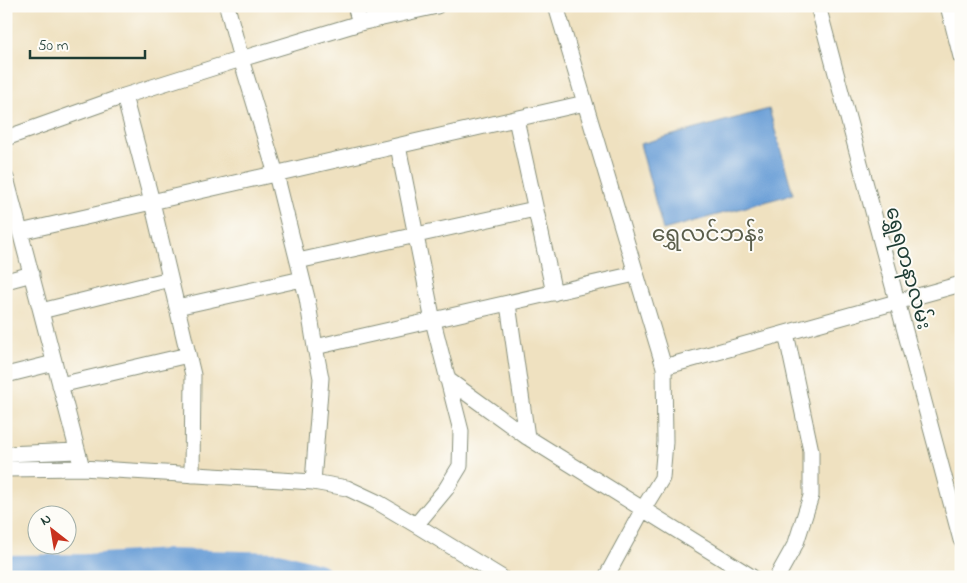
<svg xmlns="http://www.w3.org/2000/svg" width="967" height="583" viewBox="0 0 967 583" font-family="'Indie Flower','Noto Sans Myanmar',sans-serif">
<rect width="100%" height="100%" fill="#fdfcf7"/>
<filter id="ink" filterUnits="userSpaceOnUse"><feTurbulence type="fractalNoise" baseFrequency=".02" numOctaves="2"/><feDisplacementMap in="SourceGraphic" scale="10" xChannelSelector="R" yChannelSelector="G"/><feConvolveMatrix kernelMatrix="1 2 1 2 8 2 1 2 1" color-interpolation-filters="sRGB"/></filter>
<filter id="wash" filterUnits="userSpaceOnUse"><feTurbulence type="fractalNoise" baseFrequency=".0096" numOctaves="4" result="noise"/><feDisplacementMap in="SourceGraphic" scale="20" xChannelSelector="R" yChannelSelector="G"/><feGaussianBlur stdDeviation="1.12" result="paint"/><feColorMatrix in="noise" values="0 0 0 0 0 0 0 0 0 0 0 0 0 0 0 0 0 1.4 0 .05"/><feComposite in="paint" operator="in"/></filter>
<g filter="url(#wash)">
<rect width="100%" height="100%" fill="#efe1c0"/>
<path fill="#6b9fd7" stroke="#456e86" d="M 769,109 L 793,194 L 663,230 L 640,144 Z"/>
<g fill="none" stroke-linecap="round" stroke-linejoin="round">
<path stroke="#6b9fd7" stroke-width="28" d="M 6,569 L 86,568 L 169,563 L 278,566 L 317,577"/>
</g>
</g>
<g filter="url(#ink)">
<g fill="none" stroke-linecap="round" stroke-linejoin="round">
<defs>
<path id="minor" d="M 227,6 L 241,59 L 276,174 L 307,298 L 315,347 L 321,378 L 313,482
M 355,6 L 360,23
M 556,6 L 664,367 L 665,442 L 662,478 L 643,509 L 606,577
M 818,6 L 961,540
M 948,6 L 961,57
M 124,96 L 152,202 L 193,375 L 192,475
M 516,119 L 554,293
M 6,138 L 124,96 L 241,59 L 360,23 L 437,6
M 398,146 L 433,321 L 461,431 L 460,466 L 446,489 L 416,525
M 6,178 L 82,468
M 20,232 L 585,103
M 298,261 L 535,209
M 6,281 L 32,274
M 508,304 L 527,437
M 177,307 L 302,279
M 41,311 L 170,279
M 315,347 L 635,274
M 664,367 L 961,284
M 6,375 L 54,363
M 447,379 L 527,437 L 752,577
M 60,385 L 188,355
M 6,454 L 77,451
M 6,469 L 82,468 L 313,482 L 347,488 L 379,503 L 416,525 L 501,577
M 777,577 L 796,543 L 811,496 L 811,451 L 786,333"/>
</defs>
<use href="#minor" stroke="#878f7a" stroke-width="17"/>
<use href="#minor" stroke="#fff" stroke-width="15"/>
</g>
</g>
<g text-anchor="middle" stroke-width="4" stroke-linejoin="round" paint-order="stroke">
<g font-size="20" fill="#1f3d34" stroke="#fdfcf7">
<text transform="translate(909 268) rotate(75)" y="7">ရွှေရတနာလမ်း</text>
</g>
<g font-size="22" fill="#5b5f4c" stroke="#fdfcf7">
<text x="708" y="241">ရွှေလင်ဘန်း</text>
</g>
</g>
<rect width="967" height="583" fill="none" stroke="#fdfcf7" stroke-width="25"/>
<g transform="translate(52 530) rotate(329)"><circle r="24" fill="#fdfcf7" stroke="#a4b0a9"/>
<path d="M0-4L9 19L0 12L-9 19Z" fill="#c8321e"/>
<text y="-8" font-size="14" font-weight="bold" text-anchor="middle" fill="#1f3d34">N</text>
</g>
<path d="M30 50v8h115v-8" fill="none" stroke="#1f3d34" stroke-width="2.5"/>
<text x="38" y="50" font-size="15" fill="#1f3d34" stroke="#fdfcf7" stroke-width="4" paint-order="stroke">50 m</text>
</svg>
